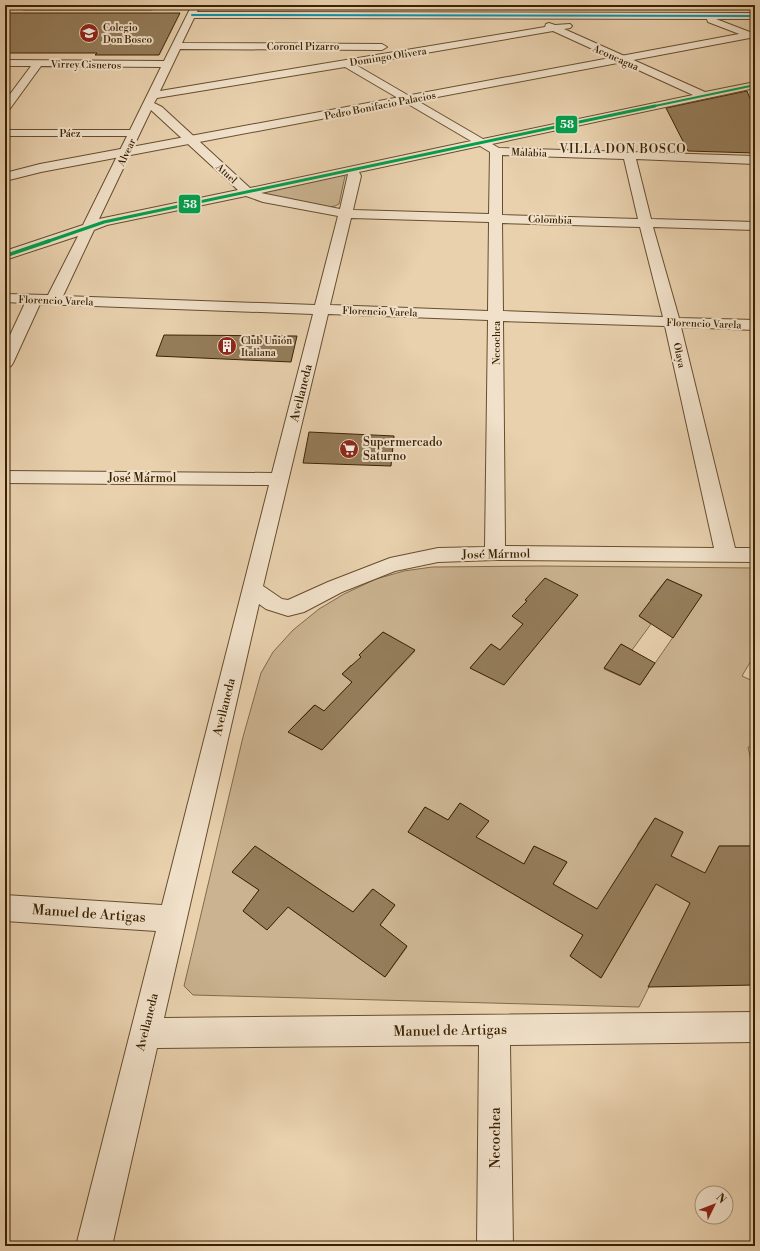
<svg xmlns="http://www.w3.org/2000/svg" width="760" height="1251" viewBox="0 0 760 1251" font-family="'Libre Bodoni',serif">
<rect width="100%" height="100%" fill="#e9d1ae"/>
<filter id="stains"><feTurbulence type="fractalNoise" baseFrequency=".005" numOctaves="4"/><feColorMatrix values="0 0 0 0 .2 0 0 0 0 .09 0 0 0 0 .02 0 0 0 .5 -.17"/></filter>
<radialGradient id="worn" r=".72"><stop offset=".6" stop-color="#630" stop-opacity="0"/><stop offset="1" stop-color="#630" stop-opacity=".3"/></radialGradient>
<path fill="#cbb391" stroke="#826a4a" fill-rule="evenodd" d="M 27,5 L 154,5 L 152,10 L 23,10 Z
M 342,175 L 345,176 L 339,204 L 335,206 L 328,207 L 261,194 L 265,192 Z
M 543,566 L 755,568 L 755,654 L 742,676 L 755,682 L 755,747 L 748,747 L 755,779 L 755,846 L 719,846 L 639,1007 L 193,995 L 184,986 L 243,737 L 261,673 L 273,652 L 293,630 L 319,609 L 344,594 L 376,579 L 404,571 L 432,567 ZM 667,579 L 702,595 L 640,685 L 604,669 L 621,644 L 632,650 L 651,624 L 639,616 L 645,609 L 663,606 L 650,600 ZM 578,595 L 504,684 L 470,668 L 491,644 L 500,650 L 523,624 L 512,616 L 519,609 L 528,613 L 537,606 ZM 383,632 L 415,651 L 322,750 L 288,732 L 314,705 L 324,711 L 352,682 L 342,674 L 351,665 L 359,671 L 370,662 L 359,655 ZM 460,803 L 488,821 L 476,837 L 524,864 L 534,846 L 567,862 L 553,884 L 597,909 L 654,854 L 637,845 L 655,818 L 683,832 L 671,856 L 687,864 L 656,884 L 601,978 L 570,956 L 583,935 L 408,832 L 425,807 L 448,820 ZM 255,846 L 353,912 L 372,889 L 395,905 L 380,925 L 407,947 L 385,977 L 288,907 L 267,930 L 243,911 L 259,890 L 232,872 Z"/>
<path fill="#957d5b" stroke="#3a2202" d="M 5,13 L 180,13 L 159,55 L 95,55 L 97,53 L 5,53 Z
M 747,91 L 755,111 L 755,153 L 688,151 L 666,108 Z
M 164,335 L 297,336 L 291,362 L 156,356 Z
M 309,432 L 394,436 L 391,466 L 303,463 Z
M 545,578 L 578,595 L 504,685 L 470,668 L 491,644 L 500,650 L 523,624 L 512,616 L 527,601 L 525,600 Z
M 667,579 L 702,595 L 673,638 L 639,616 Z
M 383,632 L 415,650 L 322,750 L 288,732 L 315,705 L 324,711 L 352,682 L 342,674 L 361,657 L 359,655 Z
M 621,644 L 655,663 L 640,685 L 604,668 Z
M 460,803 L 489,821 L 476,837 L 524,864 L 534,846 L 567,862 L 553,884 L 597,909 L 655,818 L 683,832 L 671,856 L 705,873 L 719,846 L 755,846 L 755,985 L 648,987 L 690,903 L 656,884 L 601,978 L 570,956 L 583,935 L 408,832 L 425,807 L 448,820 Z
M 255,846 L 353,912 L 373,889 L 395,905 L 380,925 L 407,946 L 385,977 L 288,907 L 267,930 L 243,911 L 259,890 L 232,872 Z"/>
<g fill="none" stroke-linecap="round" stroke-linejoin="round">
<defs>
<path id="minor" d="M 192,5 L 200,5 L 197,12 L 755,13 L 755,19 L 716,19 L 755,34 L 755,40 L 708,22 L 707,19 L 194,18 L 182,43 L 382,44 L 387,47 L 382,50 L 180,49 L 160,91 L 545,27 L 546,24 L 549,23 L 555,25 L 570,24 L 572,26 L 570,28 L 564,29 L 705,92 L 755,82 L 755,88 L 492,144 L 499,148 L 755,156 L 755,164 L 636,159 L 651,219 L 755,222 L 755,230 L 653,227 L 679,318 L 755,320 L 755,330 L 681,327 L 735,548 L 755,548 L 755,562 L 495,560 L 438,562 L 395,571 L 342,592 L 304,612 L 288,616 L 266,609 L 259,604 L 164,1018 L 755,1012 L 755,1042 L 510,1045 L 513,1246 L 477,1246 L 479,1045 L 157,1048 L 112,1246 L 76,1246 L 156,931 L 5,921 L 5,895 L 162,905 L 269,485 L 5,483 L 5,471 L 272,473 L 313,314 L 40,304 L 13,363 L 11,366 L 5,368 L 5,346 L 25,303 L 5,302 L 5,294 L 48,295 L 78,236 L 5,260 L 5,251 L 83,225 L 127,136 L 5,136 L 5,130 L 130,130 L 161,67 L 41,66 L 9,110 L 5,111 L 5,101 L 31,66 L 5,66 L 5,60 L 164,61 ZM 553,31 L 693,95 L 483,139 L 356,65 ZM 345,67 L 471,141 L 250,188 L 162,107 L 154,103 L 157,98 ZM 151,110 L 238,190 L 99,219 ZM 480,146 L 490,152 L 489,214 L 353,210 L 361,176 L 359,172 ZM 502,155 L 624,159 L 638,219 L 502,215 ZM 348,174 L 340,209 L 261,193 ZM 246,196 L 263,202 L 338,216 L 315,305 L 63,296 L 94,230 L 107,225 ZM 351,218 L 489,222 L 488,311 L 330,305 ZM 502,223 L 640,227 L 663,317 L 503,311 ZM 328,314 L 488,320 L 485,547 L 438,548 L 390,558 L 328,582 L 288,600 L 282,599 L 263,586 ZM 503,321 L 665,326 L 714,548 L 505,546 Z"/>
<path id="tertiary" d="M 755,31 L 755,37 L 41,172 L 5,181 L 5,173 L 40,164 Z"/>
</defs>
<use href="#minor" stroke="#664e2d" stroke-width="2"/>
<use href="#tertiary" stroke="#664e2d" stroke-width="2"/>
<use href="#minor" fill="#f1e1ca" fill-rule="evenodd"/>
<use href="#tertiary" fill="#f1e1ca" fill-rule="evenodd"/>
<defs>
<path id="bus-1" d="M 192,15 L 755,16"/>
<path id="bus-2-far2" d="M 650,107 L 755,85"/>
<path id="bus-2-far1" d="M 46,242 L 104,222 L 655,106"/>
<path id="bus-2" d="M 5,256 L 49,241"/>
</defs>
<use href="#bus-1" stroke="#f1e1ca" stroke-width="3.5"/>
<use href="#bus-2-far2" stroke="#f1e1ca" stroke-width="3.5"/>
<use href="#bus-2-far1" stroke="#f1e1ca" stroke-width="4.5"/>
<use href="#bus-2" stroke="#f1e1ca" stroke-width="5.5"/>
<use href="#bus-1" stroke="#0995af" stroke-width="2"/>
<use href="#bus-2-far2" stroke="#039f4d" stroke-width="2"/>
<use href="#bus-2-far1" stroke="#039f4d" stroke-width="3"/>
<use href="#bus-2" stroke="#039f4d" stroke-width="3.5"/>
</g>
<defs>
<symbol id="school-disc" viewBox="-11 -11 22 22"><circle r="9.5" fill="#8f2418" stroke="#f1e1ca"/><path d="M0-5L7-2L0 1L-7-2ZM-4 1L0 2.5L4 1V4Q0 6-4 4Z" fill="#fff"/></symbol>
<symbol id="building-disc" viewBox="-11 -11 22 22"><circle r="9.5" fill="#8f2418" stroke="#f1e1ca"/><path d="M-4-6H4V6H1V3H-1V6H-4ZM-2.5-4.3h1.7v1.8h-1.7ZM.8-4.3h1.7v1.8H.8ZM-2.5-1h1.7V.8h-1.7ZM.8-1h1.7V.8H.8Z" fill="#fff"/></symbol>
<symbol id="supermarket-disc" viewBox="-11 -11 22 22"><circle r="9.5" fill="#8f2418" stroke="#f1e1ca"/><path d="M-6-5.5h2.5l.6 2H6L4.5 2H-2.5L-4.4-4H-6ZM-1.5 3.2a1.3 1.3 0 1 0 .1 0ZM3 3.2a1.3 1.3 0 1 0 .1 0Z" fill="#fff"/></symbol>
</defs>
<g fill-rule="evenodd">
<use href="#school-disc" x="78" y="22" width="22" height="22"/>
<use href="#building-disc" x="216" y="335" width="22" height="22"/>
<use href="#supermarket-disc" x="338" y="438" width="22" height="22"/>
</g>
<g text-anchor="middle" stroke-width="4" stroke-linejoin="round" paint-order="stroke">
<g font-size="10" fill="#3a2202" stroke="#f1e1ca" text-anchor="start">
<text x="103" y="31">Colegio<tspan x="103" dy="12">Don Bosco</tspan></text>
<text x="241" y="344">Club Unión<tspan x="241" dy="12">Italiana</tspan></text>
</g>
<g font-size="10" fill="#3a2202" stroke="#f1e1ca">
<text x="303" y="50">Coronel Pizarro</text>
<text transform="translate(388 56) rotate(-9)" y="4">Domingo Olivera</text>
<text transform="translate(616 57) rotate(24)" y="4">Aconcagua</text>
<text transform="translate(86 64) rotate(1)" y="4">Virrey Cisneros</text>
<text transform="translate(380 105) rotate(-11)" y="4">Pedro Bonifacio Palacios</text>
<text x="70" y="137">Páez</text>
<text transform="translate(126 152) rotate(-64)" y="4">Alvear</text>
<text transform="translate(529 152) rotate(2)" y="4">Malabia</text>
<text transform="translate(227 173) rotate(43)" y="4">Atuel</text>
<text transform="translate(550 219) rotate(2)" y="4">Colombia</text>
<text transform="translate(56 300) rotate(2)" y="4">Florencio Varela</text>
<text transform="translate(380 311) rotate(2)" y="4">Florencio Varela</text>
<text transform="translate(704 323) rotate(2)" y="4">Florencio Varela</text>
<text transform="translate(496 343) rotate(-90)" y="4">Necochea</text>
<text transform="translate(680 355) rotate(77)" y="4">Olaya</text>
</g>
<g font-size="12" letter-spacing="1" fill="#3a2202" stroke="#f1e1ca">
<text x="623" y="153">VILLA DON BOSCO</text>
</g>
<g font-size="12" fill="#3a2202" stroke="#f1e1ca">
<text transform="translate(301 393) rotate(-76)" y="4">Avellaneda</text>
<text x="142" y="482">José Mármol</text>
<text transform="translate(496 554) rotate(-1)" y="4">José Mármol</text>
<text transform="translate(224 707) rotate(-76)" y="4">Avellaneda</text>
<text transform="translate(147 1022) rotate(-76)" y="4">Avellaneda</text>
</g>
<g font-size="12" fill="#3a2202" stroke="#f1e1ca" text-anchor="start">
<text x="363" y="446">Supermercado<tspan x="363" dy="14">Saturno</tspan></text>
</g>
<g font-size="14" fill="#3a2202" stroke="#f1e1ca">
<text transform="translate(89 913) rotate(4)" y="5">Manuel de Artigas</text>
<text transform="translate(450 1030) rotate(-1)" y="5">Manuel de Artigas</text>
<text transform="translate(495 1138) rotate(-90)" y="5">Necochea</text>
</g>
</g>
<g stroke="#f1e1ca" stroke-width="1.5">
<rect x="555" y="115" width="23" height="19" rx="4" fill="#039f4d"/>
<rect x="178" y="194" width="23" height="20" rx="4" fill="#039f4d"/>
</g>
<g font-size="11" text-anchor="middle" font-weight="bold" fill="#fff">
<text x="567" y="128">58</text>
<text x="190" y="208">58</text>
</g>
<rect width="760" height="1251" fill="none" stroke="#e9d1ae" stroke-width="20"/>
<rect x="6" y="6" width="748" height="1239" fill="none" stroke="#3a2202" stroke-width="2"/>
<rect x="10" y="10" width="740" height="1231" fill="none" stroke="#3a2202"/>
<g transform="translate(714 1205) rotate(47)"><circle r="19" fill="#f1e1ca" stroke="#a8957a"/>
<path d="M0-3L7 15L0 10L-7 15Z" fill="#8f2418"/>
<text y="-6" font-size="11" font-weight="bold" text-anchor="middle" fill="#3a2202">N</text>
</g>
<rect width="100%" height="100%" filter="url(#stains)"/>
<rect width="100%" height="100%" fill="url(#worn)"/>
</svg>
